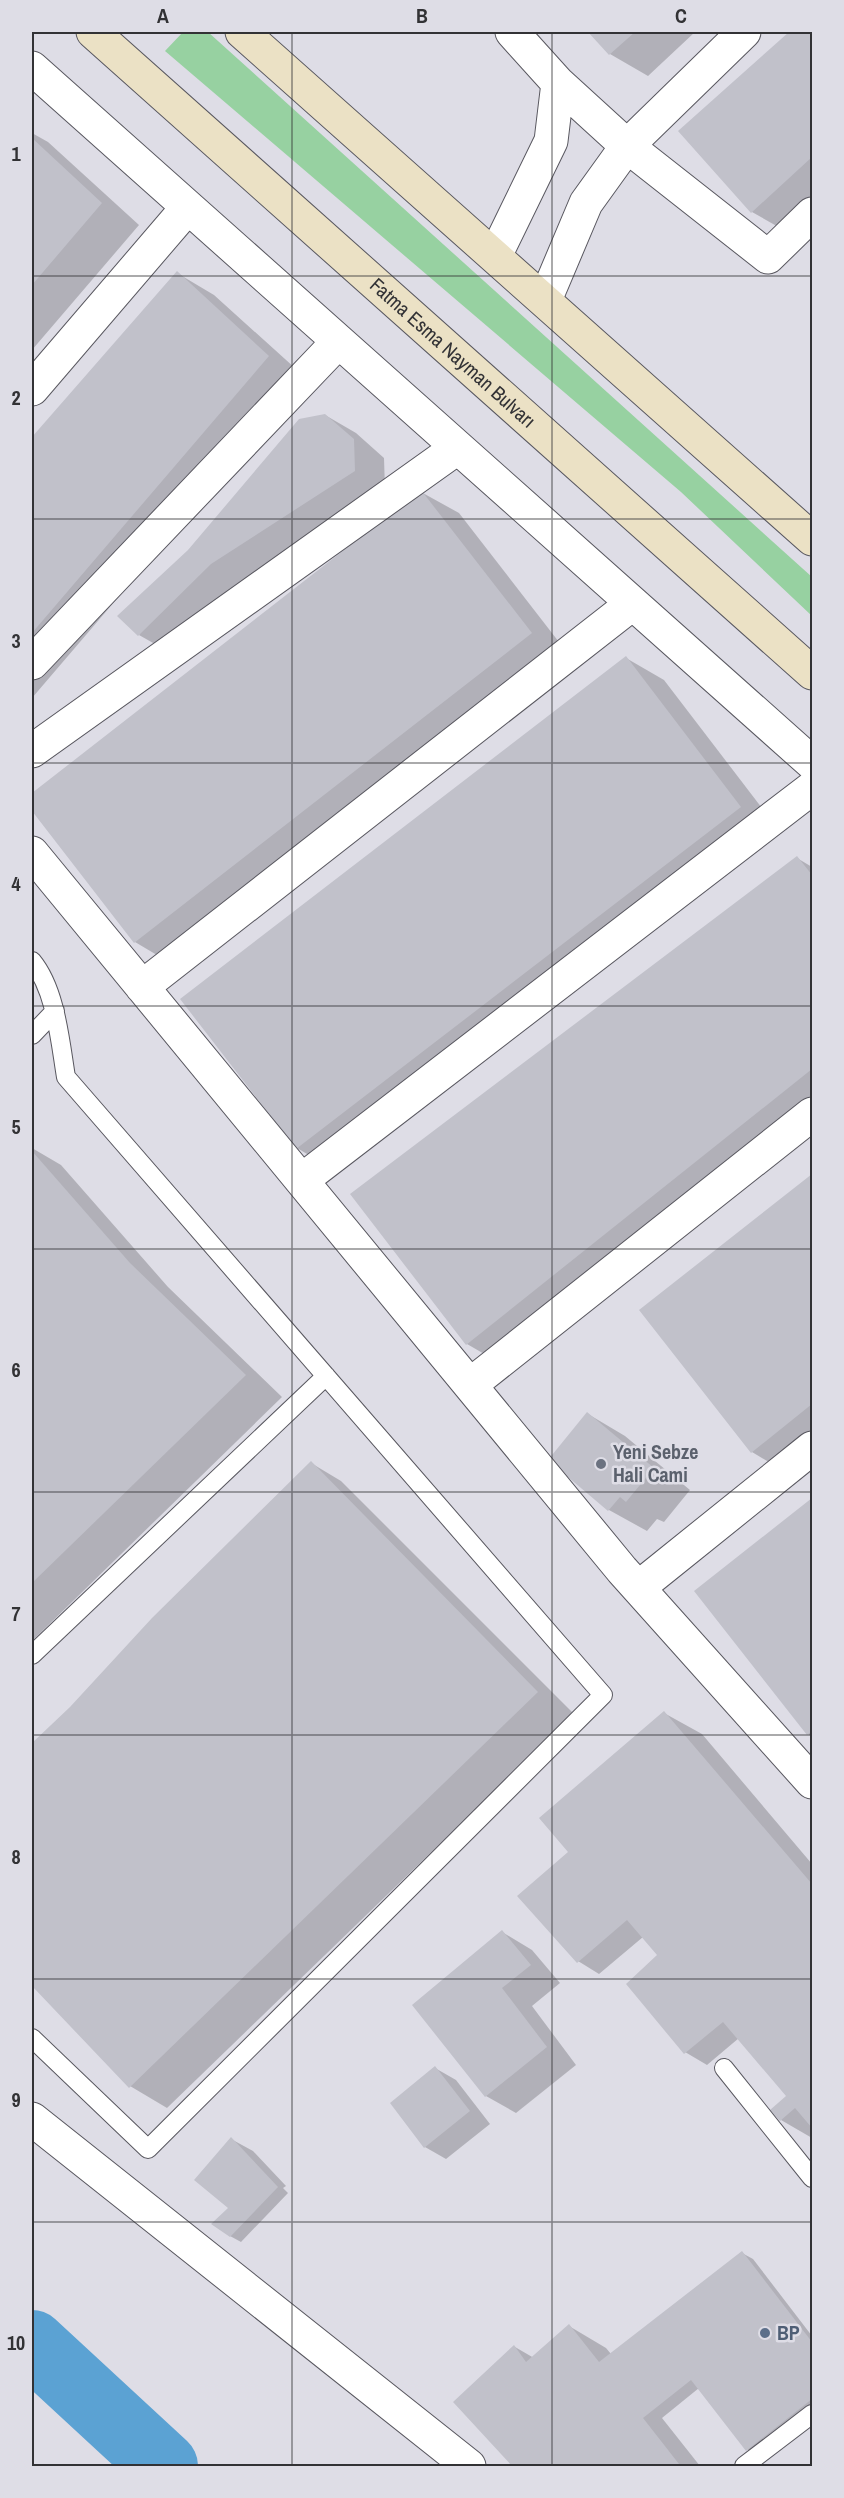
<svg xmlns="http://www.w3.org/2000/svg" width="844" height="2498" viewBox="0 0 844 2498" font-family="'Archivo Narrow',sans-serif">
<rect width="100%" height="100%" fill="#dedde6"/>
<path fill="#97d1a1" d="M 183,32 L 208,32 L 812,577 L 812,616 L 681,492 L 165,51 Z"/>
<path fill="#0003" d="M 590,32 L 695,32 L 648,76 L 610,54 Z
M 791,32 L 812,32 L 812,212 L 789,233 L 752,212 L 680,132 Z
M 32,133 L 48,142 L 139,225 L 32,350 Z
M 177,273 L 214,295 L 306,378 L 32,698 L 32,439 Z
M 325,415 L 356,433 L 384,458 L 385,489 L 242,581 L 169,652 L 139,635 L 189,551 Z
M 421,492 L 459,513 L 569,655 L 172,964 L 135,942 L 32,809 L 32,795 Z
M 626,658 L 664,680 L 778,829 L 334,1170 L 297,1148 Z
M 797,858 L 812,867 L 812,1120 L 505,1366 L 467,1344 L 352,1194 Z
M 32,1148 L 61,1165 L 168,1287 L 282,1397 L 32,1641 Z
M 812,1176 L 812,1455 L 789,1474 L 752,1452 L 641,1310 Z
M 588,1414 L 625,1436 L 690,1490 L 664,1522 L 657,1519 L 647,1531 L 609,1510 L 550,1460 Z
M 311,1463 L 341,1481 L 574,1714 L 167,2108 L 130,2086 L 32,1984 L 32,1745 L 71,1709 Z
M 812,1500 L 812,1737 L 808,1734 L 696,1592 Z
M 664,1713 L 702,1734 L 812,1864 L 812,2138 L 781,2120 L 788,2096 L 739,2038 L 707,2065 L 685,2052 L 658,1955 L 643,1937 L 599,1974 L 578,1961 L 570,1852 Z
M 502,1932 L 532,1950 L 560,1983 L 532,2006 L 576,2065 L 516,2113 L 486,2096 Z
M 435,2068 L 456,2080 L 490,2124 L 446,2159 L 425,2147 Z
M 231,2139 L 253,2151 L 286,2186 L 283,2188 L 288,2193 L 241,2242 L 230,2236 Z
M 742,2253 L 753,2259 L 812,2336 L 812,2413 L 758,2456 L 747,2449 L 699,2388 L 662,2418 L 700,2466 L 514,2466 L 455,2402 L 515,2347 L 534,2358 L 569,2326 L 606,2348 L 611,2354 Z"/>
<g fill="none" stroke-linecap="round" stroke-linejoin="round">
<path stroke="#5ba2d3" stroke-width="68" d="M 32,2344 L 164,2466"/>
</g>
<path fill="#c1c1ca" d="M 588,32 L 635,32 L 609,55 Z
M 789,32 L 812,32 L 812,157 L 751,213 L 678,131 Z
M 32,138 L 102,203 L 32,285 Z
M 177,271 L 269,356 L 32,633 L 32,437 Z
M 325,414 L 354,439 L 355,471 L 211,564 L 138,636 L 117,616 L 188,550 L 299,419 Z
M 421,490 L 532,633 L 134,943 L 32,811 L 32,793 Z
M 626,656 L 741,807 L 296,1149 L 180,999 Z
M 797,856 L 812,875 L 812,1069 L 466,1345 L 350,1194 Z
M 32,1151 L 130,1263 L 246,1375 L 32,1583 Z
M 812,1174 L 812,1404 L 751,1453 L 639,1310 Z
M 587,1412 L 654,1468 L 626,1502 L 620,1497 L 608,1511 L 548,1460 Z
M 311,1461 L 538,1692 L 129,2088 L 32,1986 L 32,1743 L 70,1707 L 152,1618 Z
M 812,1498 L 812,1731 L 807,1735 L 694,1591 Z
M 664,1711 L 812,1884 L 812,2128 L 795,2108 L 780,2121 L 770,2110 L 786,2096 L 723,2022 L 684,2054 L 626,1984 L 657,1955 L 627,1920 L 577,1963 L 517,1896 L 568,1852 L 539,1818 Z
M 502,1930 L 531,1965 L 502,1988 L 547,2047 L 485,2097 L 412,2005 Z
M 435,2066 L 470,2111 L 424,2148 L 390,2103 Z
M 231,2137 L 278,2187 L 230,2237 L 211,2224 L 228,2208 L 194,2180 Z
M 742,2251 L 812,2342 L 812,2399 L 746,2451 L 691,2380 L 643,2418 L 679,2464 L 676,2466 L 512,2466 L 453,2402 L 514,2345 L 526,2362 L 569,2324 L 599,2362 Z"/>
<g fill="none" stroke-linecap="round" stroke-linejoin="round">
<defs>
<path id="service" d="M 32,961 C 56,990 60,1041 66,1077 L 603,1695 L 148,2149 L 32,2038
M 32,1035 L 55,1011
M 32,1655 L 326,1376
M 724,2068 L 812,2178
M 744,2466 L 812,2414"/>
<path id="minor" d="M 512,32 L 558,83 L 627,146 L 768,257 L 812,214
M 32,68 L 812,763
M 495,256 L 551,141 L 558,83
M 545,300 L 586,203 L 627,146 L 744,32
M 32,389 L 188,207
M 32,663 L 338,342
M 32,751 L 457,448
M 32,853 L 622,1570 L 812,1782
M 142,987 L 632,604
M 302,1180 L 812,788
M 470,1385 L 812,1114
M 638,1588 L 812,1448
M 32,2119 L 469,2466"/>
<g id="secondary">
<path id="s1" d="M 93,32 L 812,673"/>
<path d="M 242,32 L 812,539"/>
</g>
</defs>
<use href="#service" stroke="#58575f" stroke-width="20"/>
<use href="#minor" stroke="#58575f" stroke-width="35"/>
<use href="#secondary" stroke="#58575f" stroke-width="35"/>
<use href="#service" stroke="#fff" stroke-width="18"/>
<use href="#minor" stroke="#fff" stroke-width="33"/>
<use href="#secondary" stroke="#ebe1c5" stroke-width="33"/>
</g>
<path fill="none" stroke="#323235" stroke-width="1.5" stroke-opacity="0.55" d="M 292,32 L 292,2466M 552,32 L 552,2466M 32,276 L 812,276M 32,519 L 812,519M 32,763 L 812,763M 32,1006 L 812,1006M 32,1249 L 812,1249M 32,1492 L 812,1492M 32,1735 L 812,1735M 32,1979 L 812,1979M 32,2222 L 812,2222"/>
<circle fill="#6b7280" stroke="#dedde6" stroke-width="2" cx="601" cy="1464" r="6"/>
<circle fill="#5c6f8a" stroke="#dedde6" stroke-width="2" cx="765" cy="2333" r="6"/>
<g text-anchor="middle" stroke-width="5" stroke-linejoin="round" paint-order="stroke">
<g font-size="20" fill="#323235" stroke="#dedde6">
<text dy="7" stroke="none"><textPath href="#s1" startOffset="482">Fatma Esma Nayman Bulvarı</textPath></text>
</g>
<g font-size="20" font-weight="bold" fill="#5b616d" stroke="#dedde6" text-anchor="start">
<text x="613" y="1459">Yeni Sebze<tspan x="613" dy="23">Hali Cami</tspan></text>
</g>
<g font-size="20" font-weight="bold" fill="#4e5e75" stroke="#dedde6" text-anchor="start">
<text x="777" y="2340">BP</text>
</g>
</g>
<rect width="844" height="2498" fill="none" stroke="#dedde6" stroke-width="66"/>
<rect x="33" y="33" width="778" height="2432" fill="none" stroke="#323235" stroke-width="2"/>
<g font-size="20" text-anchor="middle" font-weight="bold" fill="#323235">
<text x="163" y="23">A</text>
<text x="422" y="23">B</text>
<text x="681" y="23">C</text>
<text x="16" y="161">1</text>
<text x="16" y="405">2</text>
<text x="16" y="648">3</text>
<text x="16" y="891">4</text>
<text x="16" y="1134">5</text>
<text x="16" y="1377">6</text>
<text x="16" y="1621">7</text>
<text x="16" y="1864">8</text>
<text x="16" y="2107">9</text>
<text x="16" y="2350">10</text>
</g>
</svg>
